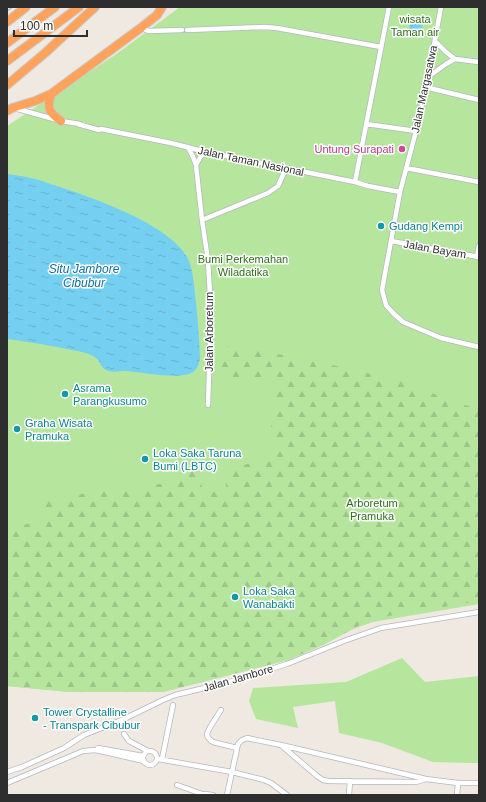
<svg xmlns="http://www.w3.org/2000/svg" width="486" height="802" viewBox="0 0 486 802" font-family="Helvetica,sans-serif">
<defs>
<pattern id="forest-firs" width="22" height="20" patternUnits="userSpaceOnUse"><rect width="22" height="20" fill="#b6e59e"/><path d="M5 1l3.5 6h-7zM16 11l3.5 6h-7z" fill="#9dc588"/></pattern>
<pattern id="water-ripples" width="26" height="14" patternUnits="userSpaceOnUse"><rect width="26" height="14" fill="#75cff0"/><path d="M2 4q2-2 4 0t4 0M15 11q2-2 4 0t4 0" fill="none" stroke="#66b2ce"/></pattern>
</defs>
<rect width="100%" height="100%" fill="#efe9e1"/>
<path fill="#b6e59e" d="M 180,7 L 479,7 L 479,406 L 478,408 L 479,408 L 479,604 L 373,622 L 353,629 L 323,645 L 288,660 L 163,692 L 69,692 L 7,686 L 7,126 L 115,55 Z
M 402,658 L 425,682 L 479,676 L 479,763 L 470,763 L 433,762 L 382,743 L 339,733 L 335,701 L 293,707 L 298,728 L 256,719 L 249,701 L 253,688 L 346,682 Z"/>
<path fill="url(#forest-firs)" d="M 231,346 L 306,359 L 402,381 L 409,385 L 477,409 L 479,408 L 479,601 L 371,619 L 323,645 L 288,660 L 163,692 L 69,692 L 7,686 L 7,527 L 43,522 L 40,501 L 112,489 L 123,490 L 166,483 L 198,461 L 203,494 L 227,490 L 223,468 L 276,459 L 271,424 L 277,414 L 273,379 L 219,380 L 219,348 Z"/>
<path fill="url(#water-ripples)" d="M 412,16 L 424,19 L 420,37 L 408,34 Z
M 7,174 C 15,175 23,176 31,178 C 42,180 52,185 63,188 C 98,200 174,226 189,261 C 192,269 193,277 194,285 C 197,309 199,334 200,358 C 199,365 197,371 189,374 C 174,379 142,372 125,371 C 119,371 112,373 106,370 C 102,368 100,362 97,359 C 92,354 83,352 77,351 C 54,346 30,342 7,339 Z"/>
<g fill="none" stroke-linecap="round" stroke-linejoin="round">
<defs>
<path id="street" d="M 441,7 L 428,77 L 416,131 L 400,192 L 382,290 L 386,305 L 393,313 L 403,322 L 441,338 L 479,347
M 142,27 L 146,30 L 149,31 L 182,30
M 187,30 L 264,27 L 277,28 L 381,47
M 435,41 L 446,52 L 455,59 L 479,62
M 428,77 L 446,64 L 455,59
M 425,87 L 479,100
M 14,108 L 61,121 L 80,124
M 78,124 L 99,130 L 101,129 L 171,143 L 206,152 L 355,182 L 368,186 L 400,192
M 366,124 L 416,131
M 188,147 L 193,157 L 196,165 L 202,220 L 208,260 L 211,312 L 208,405
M 196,165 L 201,156 L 206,152
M 406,168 L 479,182
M 355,182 L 389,7
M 202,220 L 268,193 L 278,186 L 286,168
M 391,241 L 479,257
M 477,257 L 479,246
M 221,710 C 218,715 208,729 207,734 C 207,738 210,740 213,742 L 237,748
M 124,734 L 129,741 L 148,751
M 282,746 L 317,776 L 323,780 L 329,781 L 416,782 L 426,779
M 98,748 L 143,756
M143 758a7 7 0 1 1 14 0a7 7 0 1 1-14 0Z
M 158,759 L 232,772 L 264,780 L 271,783 L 287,795
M 162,759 L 173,705
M 7,772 L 22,767 L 64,748 L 84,735 L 124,719 L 163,700 L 175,695 L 226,683 L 287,664 L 344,641 L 381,628 L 479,612
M 7,783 L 69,757 L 83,751 L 95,750 L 109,753 L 144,761
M 177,785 L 205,795
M 204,794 L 213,795
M 227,795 L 238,744 L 242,740 L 247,738 L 281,745 L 426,779 L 458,783 L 479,783
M 349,795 L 350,781
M 457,795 L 458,783"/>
<path id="highway" d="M 7,22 L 26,7
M 7,43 L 55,7
M 7,61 L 79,7
M 7,85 L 45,53 L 95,7
M 51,94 C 47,108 48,112 61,121
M 7,111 L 12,108 L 35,101 L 51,94 L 142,27 L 157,15 L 162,7"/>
</defs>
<use href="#street" stroke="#b4b7c1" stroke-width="6"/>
<use href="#highway" stroke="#c9c9c9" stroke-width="10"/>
<use href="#street" stroke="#fff" stroke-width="4.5"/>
<use href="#highway" stroke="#ffa35c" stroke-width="8"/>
<path stroke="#a3a6b8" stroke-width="1" d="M 7,11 L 13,7"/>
</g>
<circle fill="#d1479c" stroke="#fff" stroke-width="1.5" cx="402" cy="149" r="4"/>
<g fill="#0f9aa8" stroke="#fff" stroke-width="1.5">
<circle cx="381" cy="226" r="4"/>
<circle cx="65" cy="394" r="4"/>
<circle cx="17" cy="429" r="4"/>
<circle cx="145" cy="459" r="4"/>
<circle cx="235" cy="597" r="4"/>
<circle cx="35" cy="718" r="4"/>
</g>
<g text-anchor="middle" stroke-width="3" stroke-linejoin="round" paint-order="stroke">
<g font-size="11" fill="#2c6e1b" stroke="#fff">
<text x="415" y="23">wisata<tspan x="415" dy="13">Taman air</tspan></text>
<text x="243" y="263">Bumi Perkemahan<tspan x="243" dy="13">Wiladatika</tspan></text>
<text x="372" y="507">Arboretum<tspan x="372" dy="13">Pramuka</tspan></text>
</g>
<g font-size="11" fill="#2e2e2e" stroke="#fff">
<text transform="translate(424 89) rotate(-78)" y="4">Jalan Margasatwa</text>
<text transform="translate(251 161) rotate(12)" y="4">Jalan Taman Nasional</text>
<text transform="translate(435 249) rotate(10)" y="4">Jalan Bayam</text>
<text transform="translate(209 332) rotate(-90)" y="4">Jalan Arboretum</text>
<text transform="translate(238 678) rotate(-16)" y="4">Jalan Jambore</text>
</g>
<g font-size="11" fill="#b23c85" stroke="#fff" text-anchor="end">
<text x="394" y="153">Untung Surapati</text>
</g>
<g font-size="11" fill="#0d838f" stroke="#fff" text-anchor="start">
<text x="389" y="230">Gudang Kempi</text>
<text x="73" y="392">Asrama<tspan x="73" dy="13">Parangkusumo</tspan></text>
<text x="25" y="427">Graha Wisata<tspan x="25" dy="13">Pramuka</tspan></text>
<text x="153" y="457">Loka Saka Taruna<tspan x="153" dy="13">Bumi (LBTC)</tspan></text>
<text x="243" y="595">Loka Saka<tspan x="243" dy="13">Wanabakti</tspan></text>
<text x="43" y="716">Tower Crystalline<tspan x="43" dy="13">- Transpark Cibubur</tspan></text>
</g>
<g font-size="12" font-style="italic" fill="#0d6fa3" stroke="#fff">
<text x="84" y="273">Situ Jambore<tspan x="84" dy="14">Cibubur</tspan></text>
</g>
</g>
<rect width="486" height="802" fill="none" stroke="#2e2e2e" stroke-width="16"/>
<path d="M14 30v6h73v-6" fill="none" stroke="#2e2e2e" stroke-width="2"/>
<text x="20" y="30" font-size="12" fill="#2e2e2e" stroke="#ffffff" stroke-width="3" paint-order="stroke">100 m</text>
</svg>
